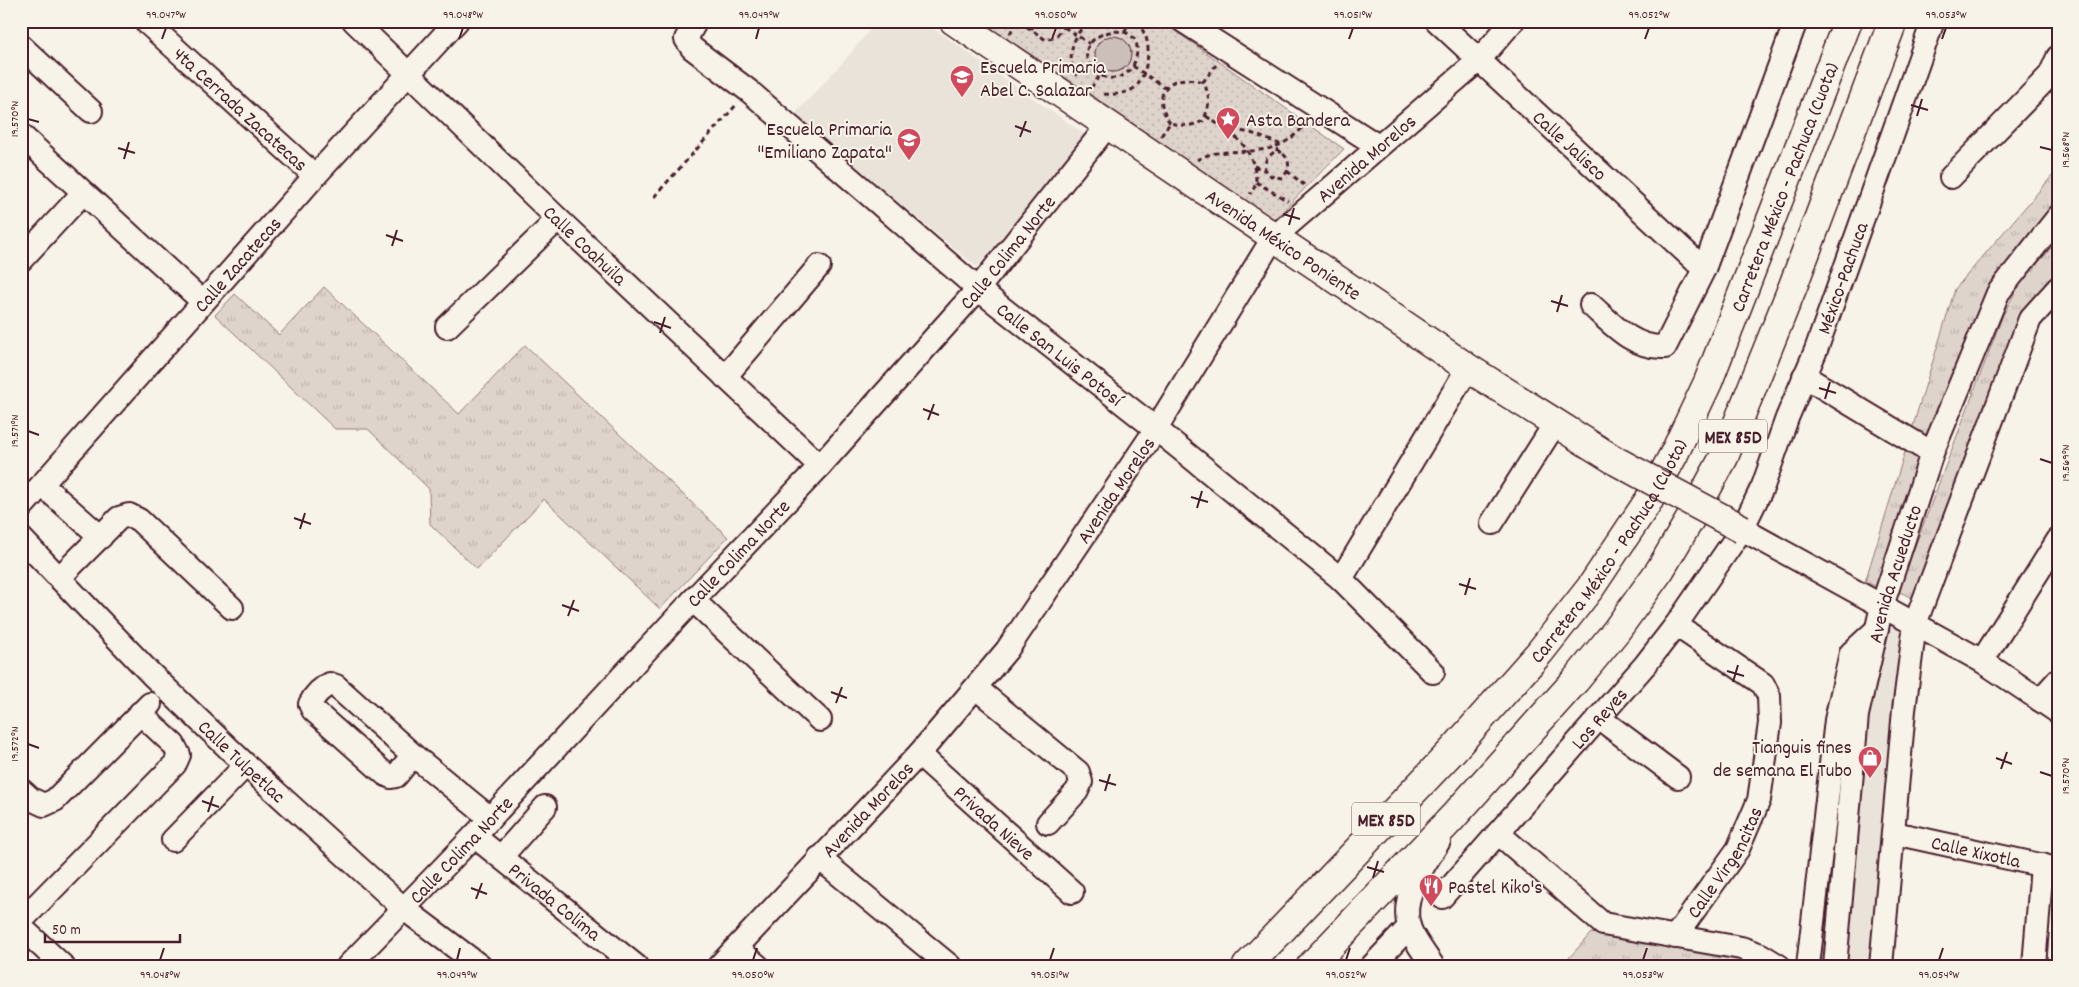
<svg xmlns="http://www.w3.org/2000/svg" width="2079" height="987" viewBox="0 0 2079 987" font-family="Dekko,sans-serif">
<defs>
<pattern id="grass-tufts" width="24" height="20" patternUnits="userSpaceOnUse" patternTransform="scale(1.25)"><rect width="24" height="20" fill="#ded4cc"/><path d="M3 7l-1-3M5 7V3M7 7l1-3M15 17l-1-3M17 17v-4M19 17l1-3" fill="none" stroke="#c0b6af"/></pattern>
<pattern id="park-dots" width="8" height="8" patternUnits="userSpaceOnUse" patternTransform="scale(1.25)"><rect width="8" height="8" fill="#ded4cc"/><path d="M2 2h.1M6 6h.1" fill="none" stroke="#c0b6af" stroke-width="1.8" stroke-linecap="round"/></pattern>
</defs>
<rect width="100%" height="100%" fill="#f7f3e8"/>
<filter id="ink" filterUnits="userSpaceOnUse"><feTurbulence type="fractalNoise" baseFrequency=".02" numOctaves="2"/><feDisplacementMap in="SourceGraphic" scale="10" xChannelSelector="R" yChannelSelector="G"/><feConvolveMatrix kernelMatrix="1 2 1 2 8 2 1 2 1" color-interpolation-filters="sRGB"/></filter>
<g filter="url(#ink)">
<path fill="#eae3da" d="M 877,21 L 923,21 L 1087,136 L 977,267 L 793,116 L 845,60 Z
M 1868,614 L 1923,642 L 1895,840 L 1887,966 L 1820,966 L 1842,718 Z"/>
<path fill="url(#grass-tufts)" stroke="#947a7c" d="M 2058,169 L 2058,204 L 1992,285 L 1880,588 L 1865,582 L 1955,289 Z
M 2058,240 L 2058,272 L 2040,292 L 1916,600 L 1898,591 L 2003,315 L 2019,285 Z
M 324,287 L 459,414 L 525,345 L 728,537 L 660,609 L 544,499 L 477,569 L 430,524 L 429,489 L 368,429 L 335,429 L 215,315 L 235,294 L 279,335 Z
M 1591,933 L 1764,962 L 1764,966 L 1562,966 Z"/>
<path fill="url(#park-dots)" stroke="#947a7c" d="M 969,21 L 1161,21 L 1344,149 L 1269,225 Z"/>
<path fill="#ccbfb9" stroke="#4a1f2b" d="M1095 54a18 18 0 1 1 36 0a18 18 0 1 1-36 0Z"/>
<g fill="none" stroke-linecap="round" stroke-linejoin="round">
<defs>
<g id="minor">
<path id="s1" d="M 145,21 L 315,176"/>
<path id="s2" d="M 354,21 L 558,219 L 820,466"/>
<path id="s3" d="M 696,21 L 686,39 L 692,48 L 749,91 L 978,289 L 1156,429 L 1341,579 L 1433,672"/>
<path d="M 1183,21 L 1378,146"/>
<path id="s4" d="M 1437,21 L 1704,269"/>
<path d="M 21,46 L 91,111"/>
<path d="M 21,135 L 203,302"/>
<path d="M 1951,177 L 2050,75 L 2058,57"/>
<path d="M 21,260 L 83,193"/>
<path d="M 1591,305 C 1613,325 1634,349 1665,347 L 1704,269 L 1796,21"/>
<path d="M 447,327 L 558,219"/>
<path d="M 1804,376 L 1932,453"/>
<path d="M 725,377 L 819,266"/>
<path d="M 42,485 L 101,537"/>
<path id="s5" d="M 21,508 L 315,176 L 457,21"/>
<path d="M 1492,523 L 1556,422"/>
<path d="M 1742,529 L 1982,661 L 2058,712"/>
<path id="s6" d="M 21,538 L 151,674 L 246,765 L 403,908 L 480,966"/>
<path d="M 59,578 L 119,518 L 129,515 L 139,520 L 232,608"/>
<path d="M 1341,579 L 1468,368"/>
<path d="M 693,600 L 820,720"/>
<path d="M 1982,661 L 2058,540"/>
<path d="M 976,688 L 1078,772 L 1081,782 L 1077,791 L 1048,823"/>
<path d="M 2040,700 L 2058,680"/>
<path d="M 1599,718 L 1678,777"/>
<path id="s7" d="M 919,754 L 1072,892"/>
<path d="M 413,755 L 396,776 L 391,777 L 385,774 L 313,710 L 310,704 C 314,696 321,688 330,684 L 336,686 L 413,755 L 490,818"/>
<path d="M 21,790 L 31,799 L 44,805 L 55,800 L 150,704"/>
<path d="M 1498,833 L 1603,924 L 1741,948 L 1761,955 L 1779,966"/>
<path id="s8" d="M 1894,833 L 2058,869"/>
<path id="s9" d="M 474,836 L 636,966"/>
<path d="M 173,840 L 246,765"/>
<path d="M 501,857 L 545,807"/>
<path d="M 819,858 L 950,966"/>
<path id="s10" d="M 1442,897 L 1645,665 L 1676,625 L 1742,529 L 1763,486 L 1787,418 L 1816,350 L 1933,21"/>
<path d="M 21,921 L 175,764 L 179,755 L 174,745 L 140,713"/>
<path d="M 21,927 L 63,966"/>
<path id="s11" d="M 1675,937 L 1738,849 L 1759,800 L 1770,723 L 1769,696 L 1763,684 L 1676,625"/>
<path d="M 737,948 L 758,966"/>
<path id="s12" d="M 348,966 L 474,836 L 693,600 L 820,466 L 978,289 L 1108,125"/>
<path id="s13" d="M 719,966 L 919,754 L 1007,650 L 1156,429 L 1273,238 L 1479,60 L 1513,21"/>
<path d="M 1372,966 L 1409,927"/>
<path d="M 1433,966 C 1426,955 1412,938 1409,926 C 1400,896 1424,866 1439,841"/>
<path d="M 1808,966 L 1836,720 L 1851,653 L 1877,629"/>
<path id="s14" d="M 1835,966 L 1857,715 L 1882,606 L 1932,453 L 1998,293 L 2058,217"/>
<path d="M 1881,966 L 1904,710 L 1915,624 L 2030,319 L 2058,288"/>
<path d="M 2034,966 L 2042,865"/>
</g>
<g id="major">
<path id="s15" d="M 954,21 L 1468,368 L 1616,461"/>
</g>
<g id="highway">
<path id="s16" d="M 1247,966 L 1453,750 L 1540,652 L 1591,587 L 1649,500 L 1674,454 L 1708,382 L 1848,21"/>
<path d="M 1311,966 L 1453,817 L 1575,681 L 1616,631 L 1660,570 L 1692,516 L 1724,457 L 1793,286 L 1893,21"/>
</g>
</defs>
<use href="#minor" stroke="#4a1f2b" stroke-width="26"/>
<use href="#major" stroke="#4a1f2b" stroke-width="31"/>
<use href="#highway" stroke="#4a1f2b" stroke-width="31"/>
<path stroke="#4a1f2b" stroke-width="3" stroke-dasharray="5 4" stroke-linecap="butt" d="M 1019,21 L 1046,40 L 1056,37 L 1068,21
M 1064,27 L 1090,44
M 1031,29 L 1037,21
M 1124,32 L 1131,21
M 1010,34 L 1016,21
M 1133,66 C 1158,8 1059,32 1094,70 C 1106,83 1124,80 1133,66 L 1165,88
M 1077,76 C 1065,58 1073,34 1089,21
M 1091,88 L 1100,75
M 1104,94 C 1113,95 1123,94 1131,90 C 1138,87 1140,81 1143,75 C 1150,56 1152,35 1134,21
M 1206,116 C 1230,133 1249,141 1255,172 C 1257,181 1256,187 1250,194
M 1170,123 C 1149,93 1170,71 1203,82
M 1224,128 L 1251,133 L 1282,145
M 1161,136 L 1170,123 C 1183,126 1191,127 1203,121 C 1210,106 1211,97 1203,82 L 1216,65
M 1197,160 C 1206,154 1216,153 1227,152 C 1265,150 1280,153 1307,123
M 1254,166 L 1267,171 L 1271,176 L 1282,178 C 1295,166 1287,152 1272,148
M 1266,171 L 1264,166 L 1267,158 L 1274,152 L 1282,152
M 1287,171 L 1304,185
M 1256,182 L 1288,201
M 654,197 L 737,104"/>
<use href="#minor" stroke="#f7f3e8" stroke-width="22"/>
<use href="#major" stroke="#f7f3e8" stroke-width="28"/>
<use href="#highway" stroke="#f7f3e8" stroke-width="28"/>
<defs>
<path id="major-bridge" d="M 1616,461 L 1742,529"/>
</defs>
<use href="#major-bridge" stroke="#4a1f2b" stroke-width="31" stroke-linecap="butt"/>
<use href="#major-bridge" stroke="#f7f3e8" stroke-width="28"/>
</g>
</g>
<path fill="none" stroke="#4a1f2b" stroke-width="2" d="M 162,39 L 166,28M 459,39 L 463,28M 756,39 L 759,28M 1052,39 L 1056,28M 1349,39 L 1353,28M 1645,39 L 1649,28M 1942,39 L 1946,28M 1911,105 L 1928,110M 1917,116 L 1922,99M 28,119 L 39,122M 1015,126 L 1031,132M 1020,137 L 1026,121M 2040,147 L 2052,150M 118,148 L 135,153M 124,159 L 129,142M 1283,214 L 1300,219M 1289,225 L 1294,208M 386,235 L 403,241M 392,246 L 397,230M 1551,301 L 1568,306M 1557,312 L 1562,295M 654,322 L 671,328M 660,333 L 665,317M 1819,388 L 1836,393M 1825,399 L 1830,382M 923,409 L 939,415M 928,420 L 934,404M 28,431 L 39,435M 2040,459 L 2052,463M 1191,497 L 1208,502M 1197,508 L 1202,491M 294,518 L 311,524M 300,529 L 305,513M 1459,584 L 1476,589M 1465,595 L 1470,578M 562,605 L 579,611M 568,616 L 574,600M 1727,671 L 1744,676M 1733,682 L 1738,665M 831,692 L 847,698M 836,703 L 842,687M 28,744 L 39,748M 1996,758 L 2012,764M 2001,769 L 2007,752M 2040,772 L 2052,776M 1099,780 L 1116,785M 1105,791 L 1110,774M 202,801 L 219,807M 208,812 L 213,796M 1367,867 L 1384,872M 1373,878 L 1378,861M 471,888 L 487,894M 476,899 L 482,883M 160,960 L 164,948M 457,960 L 460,948M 753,960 L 757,948M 1050,960 L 1054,948M 1346,960 L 1350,948M 1643,960 L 1647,948M 1939,960 L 1943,948"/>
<defs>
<symbol id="school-pin" viewBox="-11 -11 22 30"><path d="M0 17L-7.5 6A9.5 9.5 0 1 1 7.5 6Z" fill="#d1495b" stroke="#f7f3e8"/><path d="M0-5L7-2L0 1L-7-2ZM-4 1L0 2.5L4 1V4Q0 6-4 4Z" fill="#fff"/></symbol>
<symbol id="sight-pin" viewBox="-11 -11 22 30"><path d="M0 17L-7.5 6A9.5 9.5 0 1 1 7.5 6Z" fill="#d1495b" stroke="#f7f3e8"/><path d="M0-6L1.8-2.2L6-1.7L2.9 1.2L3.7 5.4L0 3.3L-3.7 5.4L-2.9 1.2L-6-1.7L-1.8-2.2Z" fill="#fff"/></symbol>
<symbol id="shop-pin" viewBox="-11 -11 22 30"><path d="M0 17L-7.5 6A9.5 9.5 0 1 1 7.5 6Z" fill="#d1495b" stroke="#f7f3e8"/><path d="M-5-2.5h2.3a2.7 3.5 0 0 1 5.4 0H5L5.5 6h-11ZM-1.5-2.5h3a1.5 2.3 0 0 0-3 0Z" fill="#fff"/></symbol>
<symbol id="restaurant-pin" viewBox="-11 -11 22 30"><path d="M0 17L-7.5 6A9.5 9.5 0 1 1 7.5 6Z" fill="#d1495b" stroke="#f7f3e8"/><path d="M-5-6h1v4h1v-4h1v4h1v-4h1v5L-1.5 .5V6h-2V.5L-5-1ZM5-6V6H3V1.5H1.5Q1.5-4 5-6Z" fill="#fff"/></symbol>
</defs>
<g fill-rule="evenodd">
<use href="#school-pin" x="948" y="63" width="28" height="38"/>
<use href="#sight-pin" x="1214" y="105" width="28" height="38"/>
<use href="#school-pin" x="895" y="126" width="28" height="38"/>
<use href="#shop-pin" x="1856" y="744" width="28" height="38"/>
<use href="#restaurant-pin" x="1417" y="872" width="28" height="38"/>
</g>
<g text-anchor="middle" stroke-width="4" stroke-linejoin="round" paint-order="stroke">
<g fill="#f7f3e8" stroke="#7e5f64" stroke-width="1">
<rect x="1699" y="419.5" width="68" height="33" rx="4"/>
<rect x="1352" y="802.5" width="68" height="33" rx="4"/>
</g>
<g font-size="19" font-weight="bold" fill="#4a1f2b">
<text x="1733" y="443">MEX 85D</text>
<text x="1386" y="826">MEX 85D</text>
</g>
<g font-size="20" fill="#4a1f2b" stroke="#f7f3e8" text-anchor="start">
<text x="980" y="73">Escuela Primaria<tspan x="980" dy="23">Abel C. Salazar</tspan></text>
<text x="1246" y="126">Asta Bandera</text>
<text x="892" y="135" text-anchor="end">Escuela Primaria<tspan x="892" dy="23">"Emiliano Zapata"</tspan></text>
<text x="1852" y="753" text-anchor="end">Tianguis fines<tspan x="1852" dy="23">de semana El Tubo</tspan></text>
<text x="1448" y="893">Pastel Kiko's</text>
</g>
<g font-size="20" fill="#4a1f2b" stroke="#f7f3e8">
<text dy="7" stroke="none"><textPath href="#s1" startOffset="130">4ta Cerrada Zacatecas</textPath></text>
<text dy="7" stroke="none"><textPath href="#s4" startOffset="182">Calle Jalisco</textPath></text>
<text dy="7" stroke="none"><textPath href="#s13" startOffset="1041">Avenida Morelos</textPath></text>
<text dy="7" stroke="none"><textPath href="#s16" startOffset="958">Carretera México - Pachuca (Cuota)</textPath></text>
<text dy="7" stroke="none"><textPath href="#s15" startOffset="398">Avenida México Poniente</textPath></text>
<text dy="7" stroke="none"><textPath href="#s2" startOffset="322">Calle Coahuila</textPath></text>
<text dy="7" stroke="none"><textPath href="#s12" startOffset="972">Calle Colima Norte</textPath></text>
<text dy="7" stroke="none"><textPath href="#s5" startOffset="326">Calle Zacatecas</textPath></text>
<text dy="7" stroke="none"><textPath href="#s10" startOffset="746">México-Pachuca</textPath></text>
<text dy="7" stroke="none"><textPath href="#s3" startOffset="510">Calle San Luis Potosí</textPath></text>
<text dy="7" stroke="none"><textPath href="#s13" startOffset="621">Avenida Morelos</textPath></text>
<text dy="7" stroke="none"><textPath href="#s16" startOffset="552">Carretera México - Pachuca (Cuota)</textPath></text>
<text dy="7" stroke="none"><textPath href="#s12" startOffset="568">Calle Colima Norte</textPath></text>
<text dy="7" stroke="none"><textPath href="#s14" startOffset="398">Avenida Acueducto</textPath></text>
<text dy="7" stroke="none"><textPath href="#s10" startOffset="238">Los Reyes</textPath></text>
<text dy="7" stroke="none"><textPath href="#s6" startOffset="314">Calle Tulpetlac</textPath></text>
<text dy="7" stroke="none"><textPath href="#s13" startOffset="216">Avenida Morelos</textPath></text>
<text dy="7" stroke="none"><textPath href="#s7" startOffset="102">Privada Nieve</textPath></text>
<text dy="7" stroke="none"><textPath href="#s12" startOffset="162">Calle Colima Norte</textPath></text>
<text dy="7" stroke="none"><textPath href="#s8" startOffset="84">Calle Xixotla</textPath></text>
<text dy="7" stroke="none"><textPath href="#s11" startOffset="90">Calle Virgencitas</textPath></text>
<text dy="7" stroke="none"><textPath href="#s9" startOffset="104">Privada Colima</textPath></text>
</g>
</g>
<rect width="2079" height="987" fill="none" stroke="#f7f3e8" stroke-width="55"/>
<path d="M45 934v8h135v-8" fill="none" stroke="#4a1f2b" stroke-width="2.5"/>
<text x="52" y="934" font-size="15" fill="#4a1f2b" stroke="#f7f3e8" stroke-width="4" paint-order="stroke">50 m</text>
<rect x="28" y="28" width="2024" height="932" fill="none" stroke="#4a1f2b" stroke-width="2"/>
<g font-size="12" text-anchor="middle" fill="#4a1f2b">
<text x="166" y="18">99.047°W</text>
<text x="463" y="18">99.048°W</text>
<text x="759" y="18">99.049°W</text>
<text x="1056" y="18">99.050°W</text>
<text x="1353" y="18">99.051°W</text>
<text x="1649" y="18">99.052°W</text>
<text x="1946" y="18">99.053°W</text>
<text transform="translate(14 119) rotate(-90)" y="4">19.570°N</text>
<text transform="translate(2065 150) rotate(-90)" y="4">19.568°N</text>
<text transform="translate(14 431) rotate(-90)" y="4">19.571°N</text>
<text transform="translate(2065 463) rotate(-90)" y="4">19.569°N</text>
<text transform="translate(14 744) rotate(-90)" y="4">19.572°N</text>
<text transform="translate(2065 776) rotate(-90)" y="4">19.570°N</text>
<text x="160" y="978">99.048°W</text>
<text x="457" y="978">99.049°W</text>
<text x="753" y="978">99.050°W</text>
<text x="1050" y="978">99.051°W</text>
<text x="1346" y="978">99.052°W</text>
<text x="1643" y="978">99.053°W</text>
<text x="1939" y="978">99.054°W</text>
</g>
</svg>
